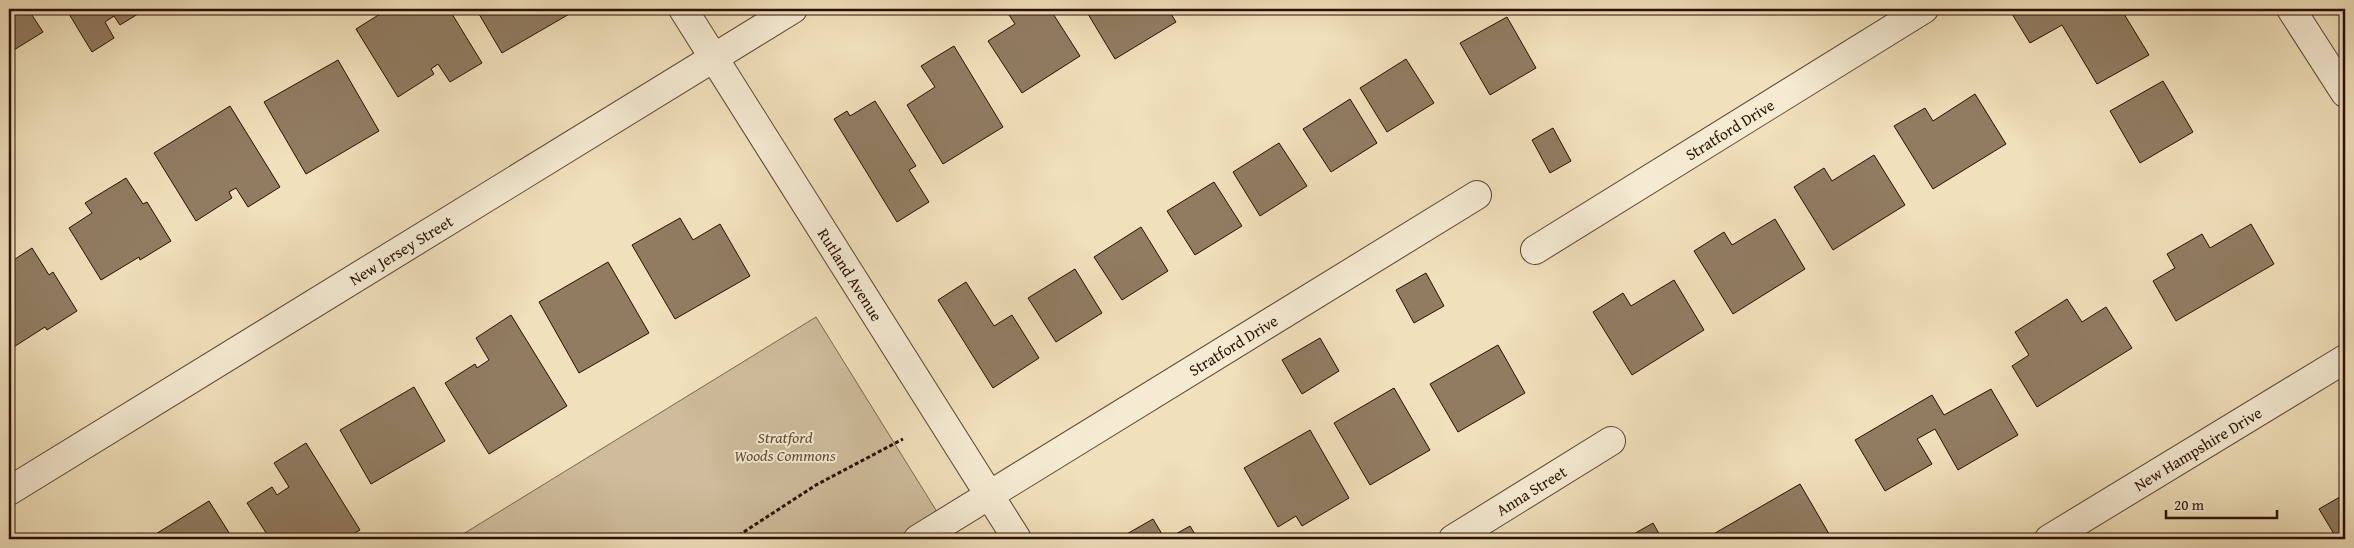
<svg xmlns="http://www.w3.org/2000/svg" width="2354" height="548" viewBox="0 0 2354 548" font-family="'Gentium Book Plus',serif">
<rect width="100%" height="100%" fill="#f0e0bb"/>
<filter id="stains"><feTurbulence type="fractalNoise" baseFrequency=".004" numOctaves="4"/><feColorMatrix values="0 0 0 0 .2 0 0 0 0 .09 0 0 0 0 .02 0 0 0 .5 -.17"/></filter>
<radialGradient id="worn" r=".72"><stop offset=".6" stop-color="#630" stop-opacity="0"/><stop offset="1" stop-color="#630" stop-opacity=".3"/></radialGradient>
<path fill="#cebc9c" stroke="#7c664f" d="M 816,317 L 952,536 L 946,539 L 455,539 Z"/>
<path fill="#917c62" stroke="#2a0f02" d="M 9,9 L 28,9 L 43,32 L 9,53 Z
M 66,9 L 146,9 L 120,25 L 114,16 L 105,22 L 114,38 L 92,52 Z
M 388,9 L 449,9 L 482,63 L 450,82 L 438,64 L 431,69 L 434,74 L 398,97 L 356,29 Z
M 476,9 L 578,9 L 502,53 Z
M 1012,9 L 1050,9 L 1080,56 L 1022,93 L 988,41 L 1015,24 L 1007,12 Z
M 1085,9 L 1168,9 L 1176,22 L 1115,59 Z
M 2009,9 L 2121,9 L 2149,55 L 2097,84 L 2062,25 L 2030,43 Z
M 1507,17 L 1536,68 L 1490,95 L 1460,43 Z
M 954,46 L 1003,127 L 943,164 L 907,105 L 935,87 L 921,66 Z
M 1406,59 L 1434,103 L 1387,132 L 1360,88 Z
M 338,60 L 379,131 L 306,174 L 264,102 Z
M 2163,81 L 2193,132 L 2140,163 L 2110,111 Z
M 1975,94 L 2006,144 L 1933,189 L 1894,126 L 1925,108 L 1933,121 Z
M 1350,99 L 1377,143 L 1331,172 L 1303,129 Z
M 875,101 L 916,166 L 909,170 L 929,202 L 897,222 L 834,119 L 847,111 L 850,116 Z
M 230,106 L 280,187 L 248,207 L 236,188 L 229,192 L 232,198 L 196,221 L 154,153 Z
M 1553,128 L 1571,161 L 1550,173 L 1532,140 Z
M 1279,143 L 1307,186 L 1260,216 L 1233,172 Z
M 1874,155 L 1905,205 L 1833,250 L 1794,187 L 1824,168 L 1832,181 Z
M 126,178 L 143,204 L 147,202 L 171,241 L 140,260 L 139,257 L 101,280 L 69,228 L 92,213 L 85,203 Z
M 1214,182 L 1242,226 L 1195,255 L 1167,211 Z
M 680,218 L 693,240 L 720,224 L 750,276 L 675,319 L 632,245 Z
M 1775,219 L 1805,269 L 1733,314 L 1694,251 L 1724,232 L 1732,245 Z
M 2251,224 L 2274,264 L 2176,321 L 2153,281 L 2175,268 L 2167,254 L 2202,234 L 2210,248 Z
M 1141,227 L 1168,271 L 1122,300 L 1094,257 Z
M 32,248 L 49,275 L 53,272 L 77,311 L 47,330 L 45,327 L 9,350 L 9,263 Z
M 608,262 L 649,333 L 579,373 L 539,302 Z
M 1075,269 L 1102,313 L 1056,342 L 1028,298 Z
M 1426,273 L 1444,306 L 1414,323 L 1396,290 Z
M 1674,280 L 1704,330 L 1632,375 L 1593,312 L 1623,293 L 1631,306 Z
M 966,282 L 994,326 L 1012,315 L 1039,358 L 993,388 L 938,300 Z
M 2067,299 L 2082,322 L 2106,307 L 2132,348 L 2037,407 L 2012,366 L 2029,355 L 2015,332 Z
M 511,315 L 567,406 L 489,454 L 445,383 L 475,364 L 477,368 L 489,360 L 476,338 Z
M 1320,338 L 1339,371 L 1302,394 L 1282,360 Z
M 1498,345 L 1525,393 L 1458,432 L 1430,384 Z
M 414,387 L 445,441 L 371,484 L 340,430 Z
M 1394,388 L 1430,450 L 1370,485 L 1334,423 Z
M 1991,389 L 2018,435 L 1958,470 L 1935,429 L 1917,439 L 1932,464 L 1885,491 L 1855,440 L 1932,395 L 1944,415 Z
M 1310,430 L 1349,498 L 1302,526 L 1296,516 L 1278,527 L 1244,468 Z
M 306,443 L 360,530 L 345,539 L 270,539 L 247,503 L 272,487 L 277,495 L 289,487 L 274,463 Z
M 1800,484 L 1832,539 L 1712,539 L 1710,536 Z
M 2345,494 L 2345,539 L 2337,539 L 2319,509 Z
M 209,501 L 233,539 L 153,539 L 151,537 Z
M 1153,519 L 1165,539 L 1127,539 L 1125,535 Z
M 1653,523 L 1662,539 L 1625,539 Z
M 1190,526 L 1198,539 L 1167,539 Z"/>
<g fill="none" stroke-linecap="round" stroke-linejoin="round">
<defs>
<g id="minor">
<path id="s1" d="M 683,9 L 1017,539"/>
<path d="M 2291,9 L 2345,93"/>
<path id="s2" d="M 1535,250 L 1924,9"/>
<path id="s3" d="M 9,491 L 793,9"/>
<path id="s4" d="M 918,539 L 1477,195"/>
<path id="s5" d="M 1453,539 L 1611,441"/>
<path id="s6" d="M 2049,539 L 2345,359"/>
</g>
</defs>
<use href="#minor" stroke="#5c4330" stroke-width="30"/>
<path stroke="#2a0f02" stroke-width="3" stroke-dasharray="4 2.5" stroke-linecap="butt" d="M 733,539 L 816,485 L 903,439"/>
<use href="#minor" stroke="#f5ebd3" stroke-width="28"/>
</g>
<g text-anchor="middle" stroke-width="4" stroke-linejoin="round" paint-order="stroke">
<g font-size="16" fill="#2a0f02" stroke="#f5ebd3">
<text dy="6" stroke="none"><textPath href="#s2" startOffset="229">Stratford Drive</textPath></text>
<text dy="6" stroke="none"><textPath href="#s3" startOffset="460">New Jersey Street</textPath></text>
<text dy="6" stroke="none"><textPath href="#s1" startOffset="314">Rutland Avenue</textPath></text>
<text dy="6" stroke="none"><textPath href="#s4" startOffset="370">Stratford Drive</textPath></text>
<text dy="6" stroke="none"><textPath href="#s6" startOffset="174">New Hampshire Drive</textPath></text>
<text dy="6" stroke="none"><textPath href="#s5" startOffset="92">Anna Street</textPath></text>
</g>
<g font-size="16" font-style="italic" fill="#634c38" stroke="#f5ebd3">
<text x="785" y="443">Stratford<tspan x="785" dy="18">Woods Commons</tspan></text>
</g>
</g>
<rect width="2354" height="548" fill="none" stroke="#f0e0bb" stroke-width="30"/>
<rect x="10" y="10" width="2334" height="528" fill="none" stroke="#2a0f02" stroke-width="2.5"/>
<rect x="15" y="15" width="2324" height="518" fill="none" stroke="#2a0f02"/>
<path d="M2166 510v8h111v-8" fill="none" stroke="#2a0f02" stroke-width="2.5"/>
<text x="2174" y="510" font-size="15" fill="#2a0f02" stroke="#f5ebd3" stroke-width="4" paint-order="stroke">20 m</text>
<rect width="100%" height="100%" filter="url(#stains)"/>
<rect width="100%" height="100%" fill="url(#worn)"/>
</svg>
